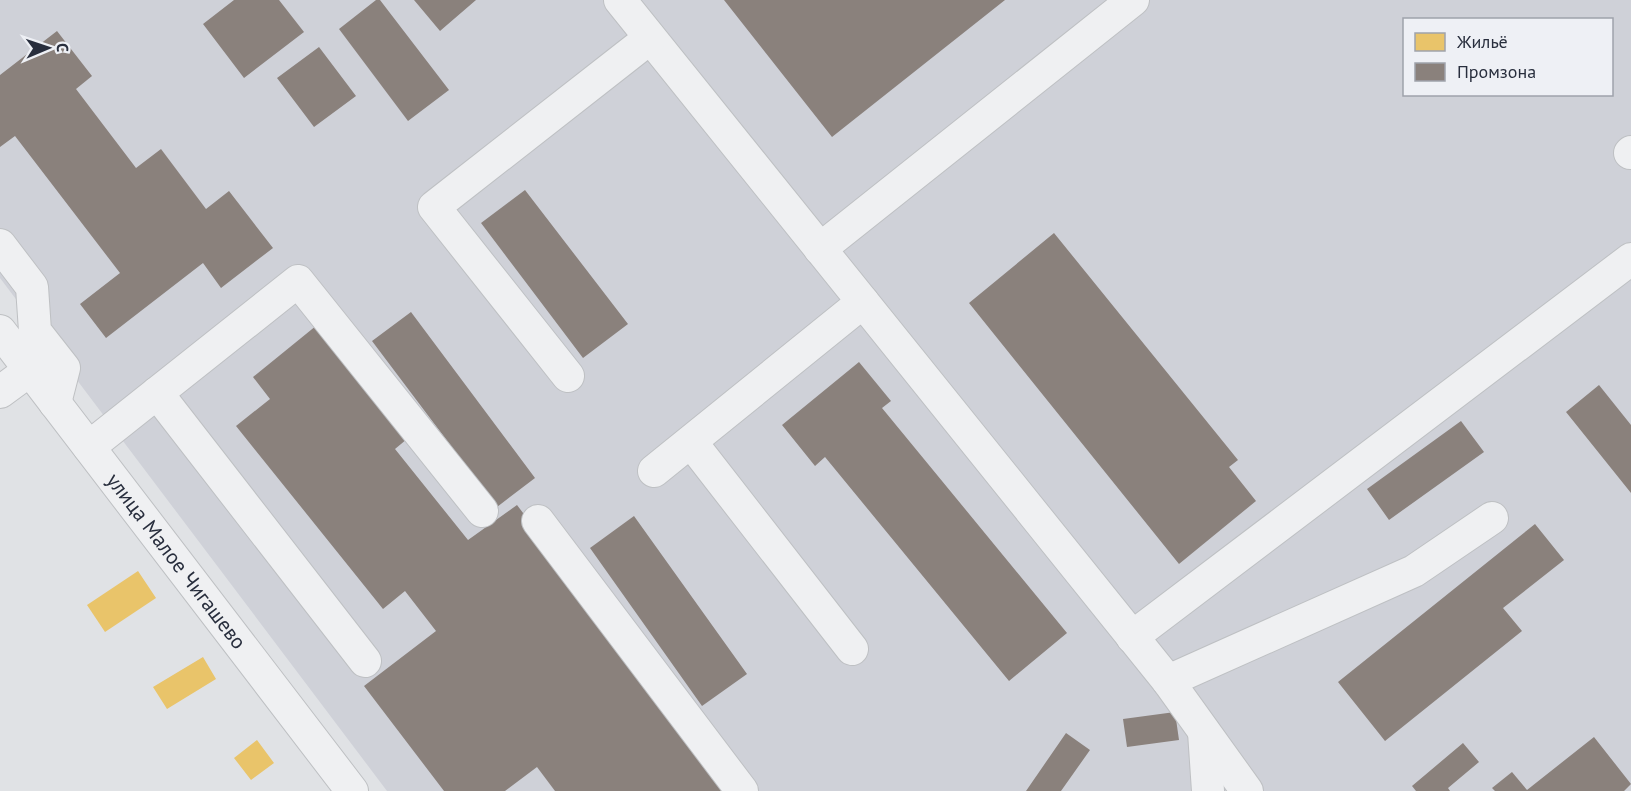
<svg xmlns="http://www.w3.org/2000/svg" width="1631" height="791" viewBox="0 0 1631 791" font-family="'PT Sans',sans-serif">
<rect width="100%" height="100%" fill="#e0e2e5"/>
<path fill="#cfd1d8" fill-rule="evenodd" d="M 0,0 L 1631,0 L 1631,791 L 387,791 L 0,278 ZM 1404,20 L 1612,20 L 1612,94 L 1404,94 Z"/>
<path fill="#e9c46a" d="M 138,571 L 156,598 L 105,632 L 87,605 Z
M 203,657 L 216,679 L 167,709 L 153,687 Z
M 257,740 L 274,763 L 251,780 L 234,758 Z"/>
<path fill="#8a817c" d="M 234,0 L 279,0 L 304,32 L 244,78 L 203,24 Z
M 376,0 L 380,0 L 449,90 L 408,121 L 339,29 Z
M 414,0 L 476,0 L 440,31 Z
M 724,0 L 1005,0 L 832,137 Z
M 57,31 L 92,76 L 76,89 L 136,168 L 161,149 L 206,209 L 229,191 L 273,248 L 221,288 L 203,263 L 106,338 L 80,304 L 120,273 L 15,136 L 0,147 L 0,75 Z
M 319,47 L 356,96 L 314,127 L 277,78 Z
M 525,190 L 628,324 L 583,358 L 481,223 Z
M 1054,233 L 1238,460 L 1229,467 L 1256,501 L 1179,564 L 969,303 Z
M 411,312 L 535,478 L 497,507 L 372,341 Z
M 322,321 L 413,434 L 395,449 L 468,540 L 517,505 L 734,791 L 555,791 L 537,767 L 505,791 L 444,791 L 364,686 L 436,631 L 405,591 L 383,609 L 236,426 L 270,399 L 253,377 Z
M 859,362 L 891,401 L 882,408 L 1067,633 L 1009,681 L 825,457 L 815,466 L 782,425 Z
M 1599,385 L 1631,425 L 1631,493 L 1566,412 Z
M 1461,421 L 1484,452 L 1389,520 L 1367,489 Z
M 634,516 L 747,674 L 702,706 L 590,548 Z
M 1535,524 L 1564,560 L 1503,608 L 1522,631 L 1385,741 L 1338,682 Z
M 1175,712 L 1179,740 L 1127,747 L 1123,719 Z
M 1066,733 L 1090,750 L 1061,791 L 1026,791 Z
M 1594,737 L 1631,784 L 1624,791 L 1495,791 L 1492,788 L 1512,772 L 1527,790 Z
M 1463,743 L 1479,762 L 1448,788 L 1450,791 L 1416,791 L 1412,786 Z"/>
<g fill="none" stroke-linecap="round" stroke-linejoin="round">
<defs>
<g id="minor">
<path d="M 620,0 L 1168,681 L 1247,791"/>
<path d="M 1630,153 L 1631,152"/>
<path d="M 0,245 L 32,287 L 35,331 L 64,368 L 55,403"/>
<path d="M 820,249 L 1133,0"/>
<path id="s1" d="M 0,331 L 352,791"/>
<path d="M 568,376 L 434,207 L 650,38"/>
<path d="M 0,392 L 30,370"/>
<path d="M 157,393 L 365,661"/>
<path d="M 691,442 L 852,649"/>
<path d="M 89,447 L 298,281 L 482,511"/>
<path d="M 654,471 L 863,302"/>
<path d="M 538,521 L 742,791"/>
<path d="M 1132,637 L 1631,259"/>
<path d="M 1168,681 L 1414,571 L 1492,518"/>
<path d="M 1204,732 L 1208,791"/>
</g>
</defs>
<use href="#minor" stroke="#bec0c3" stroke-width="34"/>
<use href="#minor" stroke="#eff0f2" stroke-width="32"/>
</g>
<g text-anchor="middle" stroke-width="6" stroke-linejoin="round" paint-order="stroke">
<g font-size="21" fill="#282e3d" stroke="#eef0f5">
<text dy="7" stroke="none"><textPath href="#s1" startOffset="290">улица Малое Чигашево</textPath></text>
</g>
</g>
<rect x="1403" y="18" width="210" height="78" fill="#eef0f5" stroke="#9fa2ab" stroke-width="1.5"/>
<rect x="1415" y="33" width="30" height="18" fill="#e9c46a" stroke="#9fa2ab" stroke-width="1.5"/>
<text x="1457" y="48" font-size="18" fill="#282e3d">Жильё</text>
<rect x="1415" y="63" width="30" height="18" fill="#8a817c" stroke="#9fa2ab" stroke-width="1.5"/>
<text x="1457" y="78" font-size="18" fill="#282e3d">Промзона</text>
<g transform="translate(48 48) rotate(88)" stroke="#eef0f5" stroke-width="4.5" paint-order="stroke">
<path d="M0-4.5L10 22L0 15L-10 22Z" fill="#282e3d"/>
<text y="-9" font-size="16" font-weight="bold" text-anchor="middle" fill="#282e3d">С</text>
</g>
</svg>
